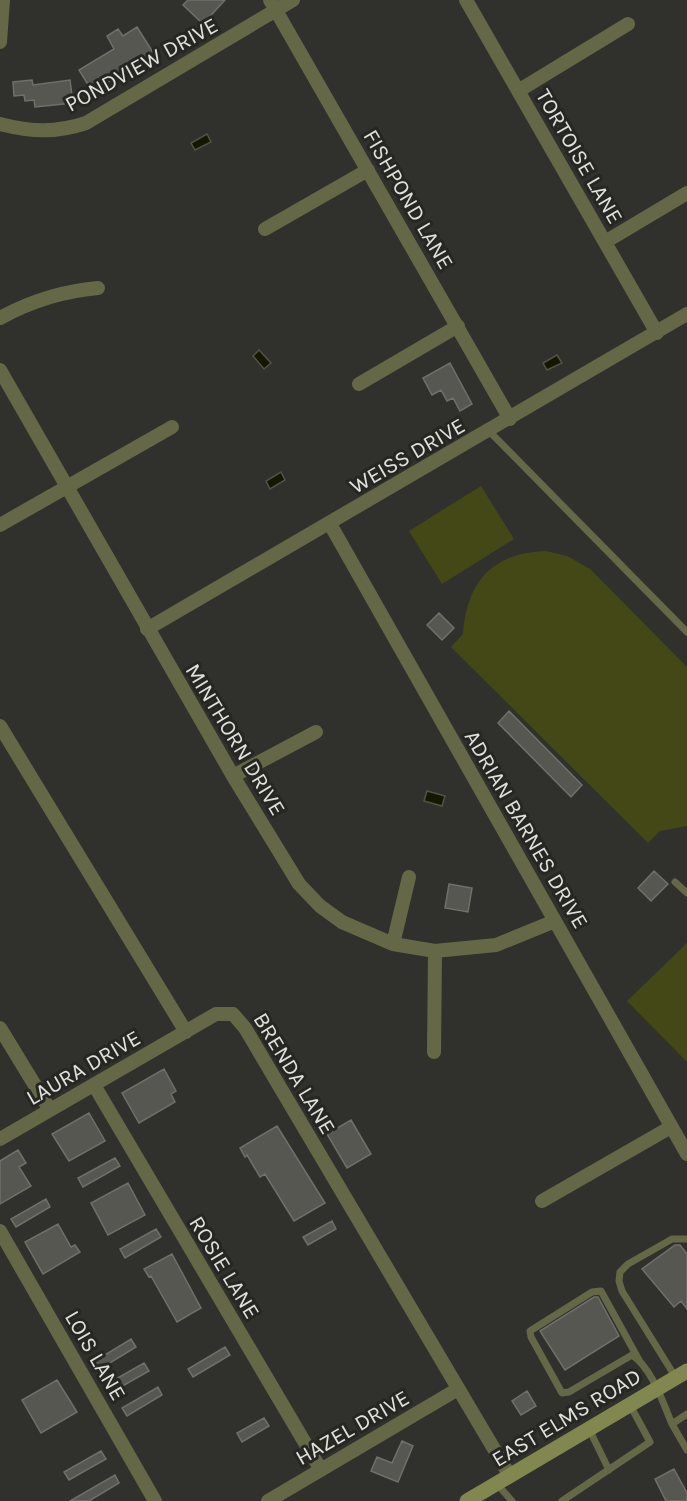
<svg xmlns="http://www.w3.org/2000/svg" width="687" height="1501" viewBox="0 0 687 1501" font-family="Karla,sans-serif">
<rect width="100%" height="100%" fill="#30312c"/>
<path fill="#444816" d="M 481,486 L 514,539 L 442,584 L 409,531 Z
M 546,551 L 567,556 L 590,569 L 687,667 L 687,826 L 660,831 L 648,843 L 451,647 L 463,634 C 467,581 492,553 546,551 Z
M 687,943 L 687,1062 L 627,1001 Z"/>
<path fill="#151700" stroke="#525443" stroke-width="1.5" d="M 207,134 L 211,142 L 195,150 L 191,143 Z
M 259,350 L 271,363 L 264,369 L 253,356 Z
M 557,355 L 562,363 L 547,370 L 543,363 Z
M 281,472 L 285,480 L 270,489 L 266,481 Z
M 427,791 L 445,796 L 442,806 L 424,801 Z"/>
<path fill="#565751" stroke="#6f706a" stroke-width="1.5" d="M 188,0 L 225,0 L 203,24 L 183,5 Z
M 137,27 L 154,54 L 102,86 L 100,82 L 90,88 L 79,70 L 114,49 L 107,36 L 118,29 L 123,36 Z
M 32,80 L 33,85 L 70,80 L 73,103 L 35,107 L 34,100 L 25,101 L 24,95 L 14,96 L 13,82 Z
M 450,363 L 472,404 L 460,411 L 453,398 L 447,401 L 441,390 L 432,395 L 423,378 Z
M 439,613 L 454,628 L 442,640 L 427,625 Z
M 509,711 L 582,785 L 571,797 L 498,723 Z
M 654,871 L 668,884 L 651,901 L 638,888 Z
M 449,884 L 472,888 L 468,912 L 445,908 Z
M 164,1069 L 176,1091 L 171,1094 L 175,1102 L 139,1123 L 122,1093 Z
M 89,1113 L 105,1141 L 69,1161 L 52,1134 Z
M 351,1120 L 371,1154 L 347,1168 L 327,1134 Z
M 277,1126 L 325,1203 L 294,1221 L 265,1174 L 260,1177 L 247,1155 L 245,1157 L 240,1148 Z
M 18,1150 L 26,1163 L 19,1167 L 31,1186 L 0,1204 L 0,1161 Z
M 115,1158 L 120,1166 L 83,1187 L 78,1178 Z
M 128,1183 L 145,1215 L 108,1235 L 91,1203 Z
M 46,1199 L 50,1207 L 16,1227 L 11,1219 Z
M 332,1221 L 336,1229 L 308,1245 L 303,1237 Z
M 58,1224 L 71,1247 L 75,1245 L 80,1252 L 43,1274 L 25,1242 Z
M 156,1229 L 161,1237 L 125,1258 L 120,1249 Z
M 675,1245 L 680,1245 L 687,1254 L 687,1309 L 681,1301 L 674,1307 L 642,1269 Z
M 172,1254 L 201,1308 L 177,1322 L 151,1276 L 149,1277 L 144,1269 Z
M 594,1297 L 598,1297 L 619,1336 L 565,1370 L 540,1331 Z
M 131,1339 L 136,1347 L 100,1369 L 95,1361 Z
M 225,1347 L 230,1355 L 193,1377 L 188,1369 Z
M 144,1363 L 149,1371 L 112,1392 L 107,1384 Z
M 57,1380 L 77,1412 L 41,1433 L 22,1400 Z
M 158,1387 L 162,1395 L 127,1416 L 122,1408 Z
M 527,1391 L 536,1406 L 521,1415 L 512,1401 Z
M 264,1418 L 269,1426 L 242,1442 L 237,1433 Z
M 402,1441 L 413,1446 L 398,1482 L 371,1471 L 377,1457 L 392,1463 Z
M 101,1451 L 106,1459 L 69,1480 L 64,1472 Z
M 674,1469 L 687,1493 L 687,1501 L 666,1501 L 655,1479 Z
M 115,1475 L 119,1483 L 89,1501 L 70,1501 Z"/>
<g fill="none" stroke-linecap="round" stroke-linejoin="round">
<path stroke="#646846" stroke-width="7" d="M 489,431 L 687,632
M 675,882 L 687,893
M 639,1360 L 601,1291 L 592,1292 L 530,1331 L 531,1337 L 562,1393 L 569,1392 L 632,1355 C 652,1368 663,1403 672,1424 L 687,1414
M 676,1378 L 622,1291 L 619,1281 L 620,1272 L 628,1264 L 672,1239 L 687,1239
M 672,1424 L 687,1450
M 589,1429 L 609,1470
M 497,1484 L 512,1501
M 562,1501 L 650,1442 L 630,1405"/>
<path stroke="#646846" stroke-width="14" d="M 270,0 L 510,419
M 466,0 L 657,333
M 0,42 L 3,0
M 518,91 L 628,24
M 0,124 C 31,132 56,133 86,123 L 293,0
M 265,229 L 368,170
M 605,242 L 687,193
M 0,318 C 31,301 63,291 98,288
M 0,370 L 233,776 L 299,884 L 320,906 L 342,922 L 393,944 L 435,951 L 496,945 L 555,921
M 359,384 L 458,326
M 330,524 L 687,1154
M 0,525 L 172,427
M 147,629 L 687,314
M 0,726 L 186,1032
M 233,776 L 316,732
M 393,944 L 409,877
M 0,1028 L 50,1110
M 434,1052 L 435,951
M 94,1085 L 321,1470
M 0,1139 L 216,1014 L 233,1014 L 245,1028 L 510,1476
M 542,1201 L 671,1127
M 0,1231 L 155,1501
M 268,1501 L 458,1389"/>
<path stroke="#81874f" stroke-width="15" d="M 467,1501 L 687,1371"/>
</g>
<g text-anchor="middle" stroke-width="6" stroke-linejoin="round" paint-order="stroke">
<g font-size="22" fill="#e1e1de" stroke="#262722">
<text transform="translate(141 64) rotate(-29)" y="8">PONDVIEW DRIVE</text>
<text transform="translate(580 156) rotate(60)" y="8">TORTOISE LANE</text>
<text transform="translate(409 199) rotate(60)" y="8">FISHPOND LANE</text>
<text transform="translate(407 455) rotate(-30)" y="8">WEISS DRIVE</text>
<text transform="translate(236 739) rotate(59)" y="8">MINTHORN DRIVE</text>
<text transform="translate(527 829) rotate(60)" y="8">ADRIAN BARNES DRIVE</text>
<text transform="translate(83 1067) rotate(-30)" y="8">LAURA DRIVE</text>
<text transform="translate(295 1073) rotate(59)" y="8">BRENDA LANE</text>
<text transform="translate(225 1267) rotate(59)" y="8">ROSIE LANE</text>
<text transform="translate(96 1355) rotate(60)" y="8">LOIS LANE</text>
<text transform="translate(566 1417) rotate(-31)" y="8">EAST ELMS ROAD</text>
<text transform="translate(352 1427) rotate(-30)" y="8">HAZEL DRIVE</text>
</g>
</g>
</svg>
